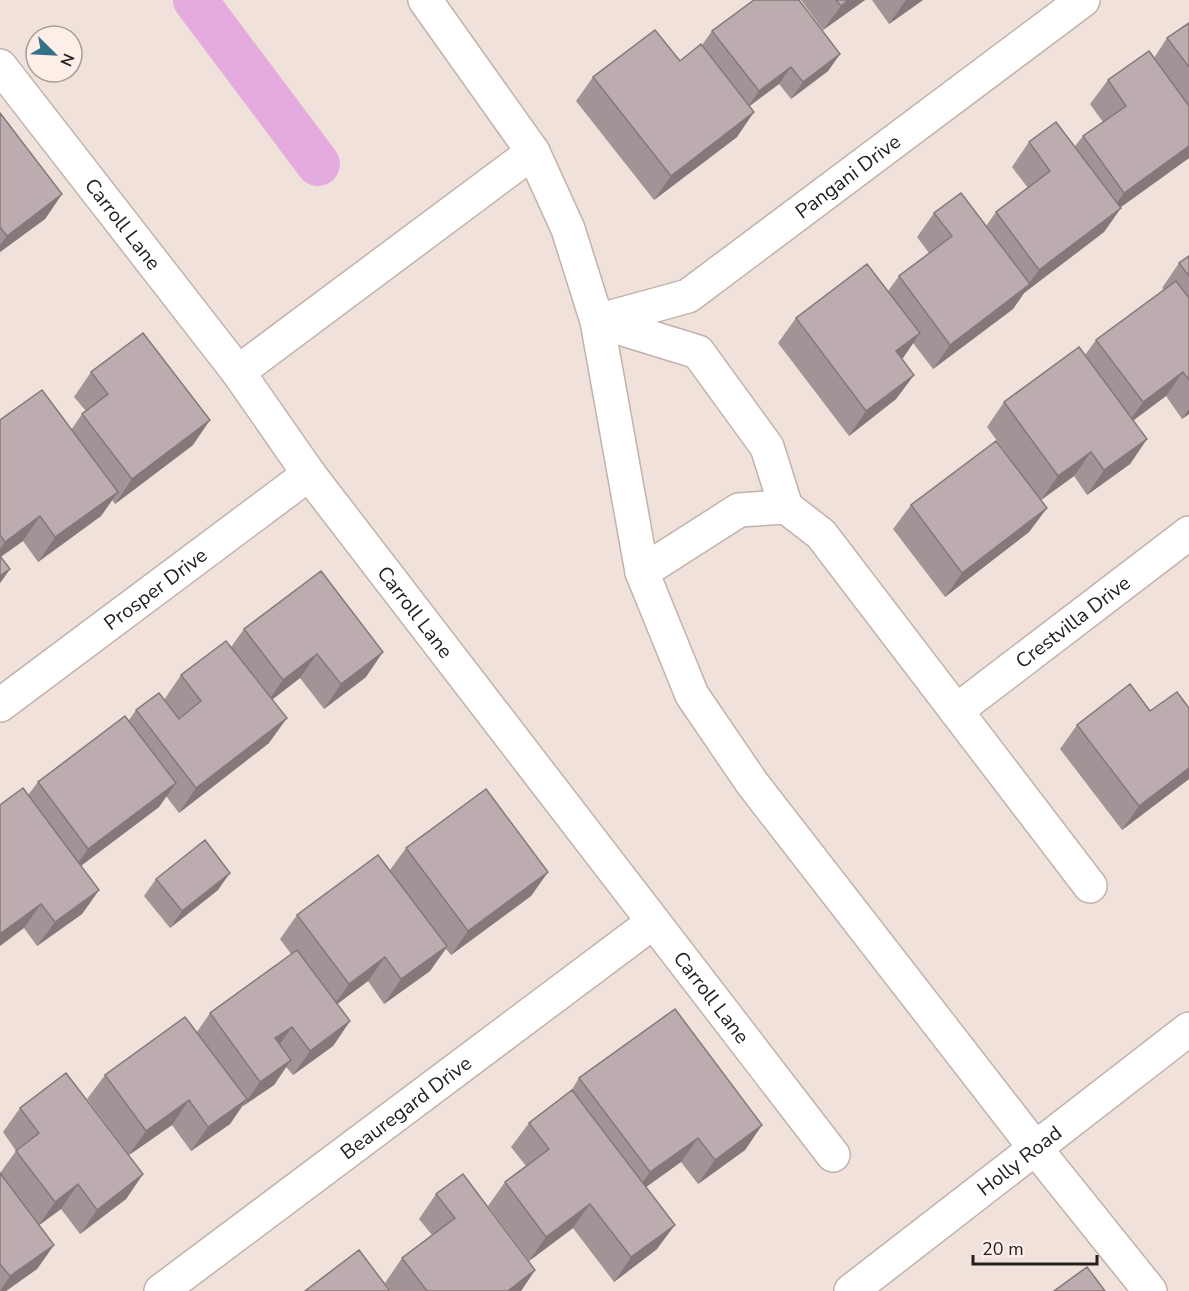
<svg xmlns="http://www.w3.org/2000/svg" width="1189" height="1291" viewBox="0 0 1189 1291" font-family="'Nunito Sans',sans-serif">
<rect width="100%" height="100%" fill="#f1e1db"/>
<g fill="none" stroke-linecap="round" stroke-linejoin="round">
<path stroke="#e4abde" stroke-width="44" d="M 195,0 L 318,164"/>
<defs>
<g id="minor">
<path d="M 425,0 L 533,152 L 568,229 L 597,321 L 642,572 L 692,695 L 752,783 L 1036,1149"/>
<path id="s1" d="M 0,66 L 238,372 L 309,474 L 833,1155"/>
<path id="s2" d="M 597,321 L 688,296 L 1083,0"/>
<path d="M 597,321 L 698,352 L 767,447 L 786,507"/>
<path d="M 238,372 L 533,152"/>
<path d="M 642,572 L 739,510 L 786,507 L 821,534 L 1090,886"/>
<path id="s3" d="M 0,705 L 309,474"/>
<path id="s4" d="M 956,711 L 1189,533"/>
<path id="s5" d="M 161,1291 L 652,923"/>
</g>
<path id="tertiary" d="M 1036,1149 L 1150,1291"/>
<g id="secondary">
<path id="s6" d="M 851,1291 L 1189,1029"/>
</g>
</defs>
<use href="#minor" stroke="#c1b2ac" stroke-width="36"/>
<use href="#tertiary" stroke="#c1b2ac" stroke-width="36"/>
<use href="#secondary" stroke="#c1b2ac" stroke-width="36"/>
<use href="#minor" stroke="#fff" stroke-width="33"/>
<use href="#tertiary" stroke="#fff" stroke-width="33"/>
<use href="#secondary" stroke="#fff" stroke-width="33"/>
</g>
<path fill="#a29496" d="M 801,0 L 865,0 L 823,30 Z
M 872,0 L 923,0 L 889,24 Z
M 1189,23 L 1189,158 L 1121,207 L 1104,232 L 1024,293 L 1013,309 L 933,369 L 913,343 L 902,359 L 914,375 L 896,399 L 849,436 L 778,343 L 796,318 L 888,291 L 899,276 L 929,253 L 917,237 L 934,213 L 986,226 L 996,212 L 1028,188 L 1012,167 L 1029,142 L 1075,146 L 1083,136 L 1103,122 L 1090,104 L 1108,80 L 1154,58 L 1167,38 Z
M 712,31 L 840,54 L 828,71 L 791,99 L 779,84 L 749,106 L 737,137 L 654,200 L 576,101 L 593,77 L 680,61 L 702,45 Z
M 0,113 L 62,194 L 45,219 L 0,252 Z
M 1189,256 L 1189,414 L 1182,419 L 1166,396 L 1133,420 L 1147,439 L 1130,464 L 1087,495 L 1074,476 L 1041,500 L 1047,508 L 1029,532 L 945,597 L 893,529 L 911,505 L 1032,489 L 987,427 L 1004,402 L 1085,355 L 1096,340 L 1164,290 L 1162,288 L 1179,263 Z
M 91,372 L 193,445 L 115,504 L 112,500 L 101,516 L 38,562 L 23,541 L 1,557 L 10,569 L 0,583 L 0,420 L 71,430 L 82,414 L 86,411 L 74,397 Z
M 321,571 L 366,677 L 324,709 L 300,678 L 272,700 L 269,743 L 179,813 L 166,796 L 159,807 L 81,866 L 99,890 L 82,914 L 37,946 L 24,928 L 28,795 L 38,782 L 129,720 L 136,710 L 164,700 L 181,675 L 231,647 L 244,629 Z
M 1189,708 L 1189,779 L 1122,830 L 1060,749 L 1077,725 L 1150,711 Z
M 406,848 L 548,872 L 531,896 L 451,955 L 446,949 L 430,971 L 384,1004 L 368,981 L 337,1004 L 350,1021 L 333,1046 L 293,1075 L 286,1067 L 274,1085 L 243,1106 L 243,1105 L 230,1124 L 191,1151 L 172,1125 L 129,1155 L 87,1099 L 105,1075 L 197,1032 L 210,1013 L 291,954 L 280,939 L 297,915 L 390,870 Z
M 156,879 L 218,890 L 170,928 L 144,896 Z
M 579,1078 L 762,1125 L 745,1150 L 698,1184 L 681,1162 L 646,1187 L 657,1249 L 614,1282 L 573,1228 L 529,1261 L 488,1206 L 505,1182 L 526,1166 L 511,1147 L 529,1123 L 571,1091 Z
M 20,1108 L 143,1174 L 126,1199 L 80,1234 L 61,1209 L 39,1225 L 54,1245 L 37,1269 L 6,1291 L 0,1291 L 0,1173 L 16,1151 L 3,1132 Z
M 436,1194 L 535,1270 L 521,1291 L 391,1291 L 385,1283 L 402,1258 L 432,1235 L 419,1219 Z"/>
<path fill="#84787a" d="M 848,0 L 865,0 L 823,30 L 841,6 Z
M 906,0 L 923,0 L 889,24 Z
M 840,54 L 828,71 L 791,99 L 803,82 Z
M 791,67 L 779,84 L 747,108 L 759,91 Z
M 754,112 L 737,137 L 654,200 L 671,176 Z
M 1189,146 L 1189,158 L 1107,217 L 1124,193 Z
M 62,194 L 45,219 L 0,252 L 0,245 L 7,236 Z
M 1121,208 L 1104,232 L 1024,293 L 1013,309 L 933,369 L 950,345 L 1028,285 L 1039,270 Z
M 920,333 L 903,358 L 879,376 L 896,351 Z
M 1183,372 L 1166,396 L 1126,426 L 1143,402 Z
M 914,375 L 896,399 L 849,436 L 866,411 Z
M 1189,409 L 1189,414 L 1182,419 Z
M 210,420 L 193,445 L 115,504 L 132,479 Z
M 1147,439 L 1130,464 L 1087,495 L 1104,470 Z
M 1091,452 L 1074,476 L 1041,500 L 1058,476 Z
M 118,492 L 101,516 L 38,562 L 55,537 Z
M 1047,508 L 1029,532 L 945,597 L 962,573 Z
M 40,516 L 23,541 L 0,557 L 0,549 L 5,542 Z
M 10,569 L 0,583 L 0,576 Z
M 383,652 L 366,677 L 324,709 L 341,684 Z
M 317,654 L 300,678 L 266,704 L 283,680 Z
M 287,718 L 269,743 L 179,813 L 196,788 Z
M 1189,768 L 1189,779 L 1122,830 L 1139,806 Z
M 176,783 L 159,807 L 71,873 L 88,849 Z
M 548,872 L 531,896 L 451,955 L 468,931 Z
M 230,873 L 218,890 L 170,928 L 182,911 Z
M 99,890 L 82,914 L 37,946 L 55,922 Z
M 41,904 L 24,928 L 0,946 L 0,934 Z
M 447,946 L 430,971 L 384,1004 L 401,979 Z
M 385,957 L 368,981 L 332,1008 L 349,984 Z
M 350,1021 L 333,1046 L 293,1075 L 310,1051 Z
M 292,1027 L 275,1051 L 275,1038 Z
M 291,1060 L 274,1085 L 243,1106 L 260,1082 Z
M 247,1099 L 230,1124 L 191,1151 L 208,1127 Z
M 189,1100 L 172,1125 L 129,1155 L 146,1131 Z
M 762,1125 L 745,1150 L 698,1184 L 715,1160 Z
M 698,1138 L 681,1162 L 632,1197 L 650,1172 Z
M 143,1174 L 126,1199 L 80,1234 L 97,1210 Z
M 78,1184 L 61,1209 L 38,1226 L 55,1202 Z
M 590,1204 L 573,1228 L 529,1261 L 546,1237 Z
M 675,1225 L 657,1249 L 614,1282 L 631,1257 Z
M 54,1245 L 37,1269 L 6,1291 L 0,1291 L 10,1276 Z
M 535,1270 L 521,1291 L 508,1291 Z"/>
<path fill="#bcacaf" stroke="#84787a" stroke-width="1.5" d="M 754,0 L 799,0 L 840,54 L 803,82 L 791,67 L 759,91 L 712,31 Z
M 836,0 L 848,0 L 841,6 Z
M 1189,23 L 1189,67 L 1167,38 Z
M 655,30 L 680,61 L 701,44 L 754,112 L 671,176 L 593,77 Z
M 1149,51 L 1189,106 L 1189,146 L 1124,193 L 1083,136 L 1126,106 L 1108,80 Z
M 0,113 L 62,194 L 7,236 L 0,227 Z
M 1056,122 L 1121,208 L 1039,270 L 996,212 L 1050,171 L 1029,142 Z
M 961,193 L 1030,284 L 950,345 L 899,276 L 952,236 L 934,213 Z
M 1189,256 L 1189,276 L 1179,263 Z
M 867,264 L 920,333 L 896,351 L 914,375 L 866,411 L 796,318 Z
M 1176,281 L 1189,298 L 1189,380 L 1183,372 L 1143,402 L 1096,340 Z
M 143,333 L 210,420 L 132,479 L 82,414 L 108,394 L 91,372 Z
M 1079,347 L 1147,439 L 1104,470 L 1091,452 L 1058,476 L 1004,402 Z
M 42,390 L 118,492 L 55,537 L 40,516 L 5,542 L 0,535 L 0,420 Z
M 996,441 L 1047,508 L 962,573 L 911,505 Z
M 0,556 L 10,569 L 0,576 Z
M 321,571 L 383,652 L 341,684 L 317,654 L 283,680 L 244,629 Z
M 226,641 L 287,718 L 196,788 L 136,710 L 159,693 L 179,719 L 201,701 L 181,675 Z
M 1130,684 L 1150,711 L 1177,692 L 1189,708 L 1189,768 L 1139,806 L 1077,725 Z
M 125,716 L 176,783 L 88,849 L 38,782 Z
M 23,788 L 99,890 L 55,922 L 41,904 L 0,934 L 0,805 Z
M 486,789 L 548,872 L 468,931 L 406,848 Z
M 205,840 L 230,873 L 182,911 L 156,879 Z
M 378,855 L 447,946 L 401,979 L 385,957 L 349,984 L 297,915 Z
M 297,950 L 350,1021 L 310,1051 L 292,1027 L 275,1038 L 291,1060 L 260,1082 L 210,1013 Z
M 675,1009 L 762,1125 L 715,1160 L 698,1138 L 650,1172 L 579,1078 Z
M 185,1017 L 247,1099 L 208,1127 L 189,1100 L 146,1131 L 105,1075 Z
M 66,1073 L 143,1174 L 97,1210 L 78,1184 L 55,1202 L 16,1151 L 39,1133 L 20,1108 Z
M 572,1090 L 675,1225 L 631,1257 L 590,1204 L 546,1237 L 505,1182 L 549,1149 L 529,1123 Z
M 0,1173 L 54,1245 L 10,1276 L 0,1264 Z
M 463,1174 L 535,1270 L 508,1291 L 427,1291 L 402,1258 L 455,1218 L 436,1194 Z
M 359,1250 L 390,1291 L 305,1291 Z
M 1087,1267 L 1105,1291 L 1054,1291 Z"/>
<g text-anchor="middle" stroke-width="6" stroke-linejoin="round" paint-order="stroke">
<g font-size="20" fill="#25201e" stroke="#feeee8">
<text dy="7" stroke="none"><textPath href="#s2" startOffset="294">Pangani Drive</textPath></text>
<text dy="7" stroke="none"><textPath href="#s1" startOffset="200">Carroll Lane</textPath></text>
<text dy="7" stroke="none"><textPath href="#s3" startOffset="194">Prosper Drive</textPath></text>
<text dy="7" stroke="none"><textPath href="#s1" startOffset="686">Carroll Lane</textPath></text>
<text dy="7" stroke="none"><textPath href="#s4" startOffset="147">Crestvilla Drive</textPath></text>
<text dy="7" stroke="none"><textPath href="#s1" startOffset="1172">Carroll Lane</textPath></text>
<text dy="7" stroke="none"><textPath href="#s5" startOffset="306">Beauregard Drive</textPath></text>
<text dy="7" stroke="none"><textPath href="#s6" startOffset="213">Holly Road</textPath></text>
</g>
</g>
<g transform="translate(54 54) rotate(114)"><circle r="28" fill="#feeee8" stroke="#a79c97" stroke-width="1.5"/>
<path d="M0-4.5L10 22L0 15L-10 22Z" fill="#347087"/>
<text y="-9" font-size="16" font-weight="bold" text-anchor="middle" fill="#25201e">N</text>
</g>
<path d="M973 1255v9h124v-9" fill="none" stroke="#25201e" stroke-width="3"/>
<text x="982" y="1255" font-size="18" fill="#25201e" stroke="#feeee8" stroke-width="4.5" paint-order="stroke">20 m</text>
</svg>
